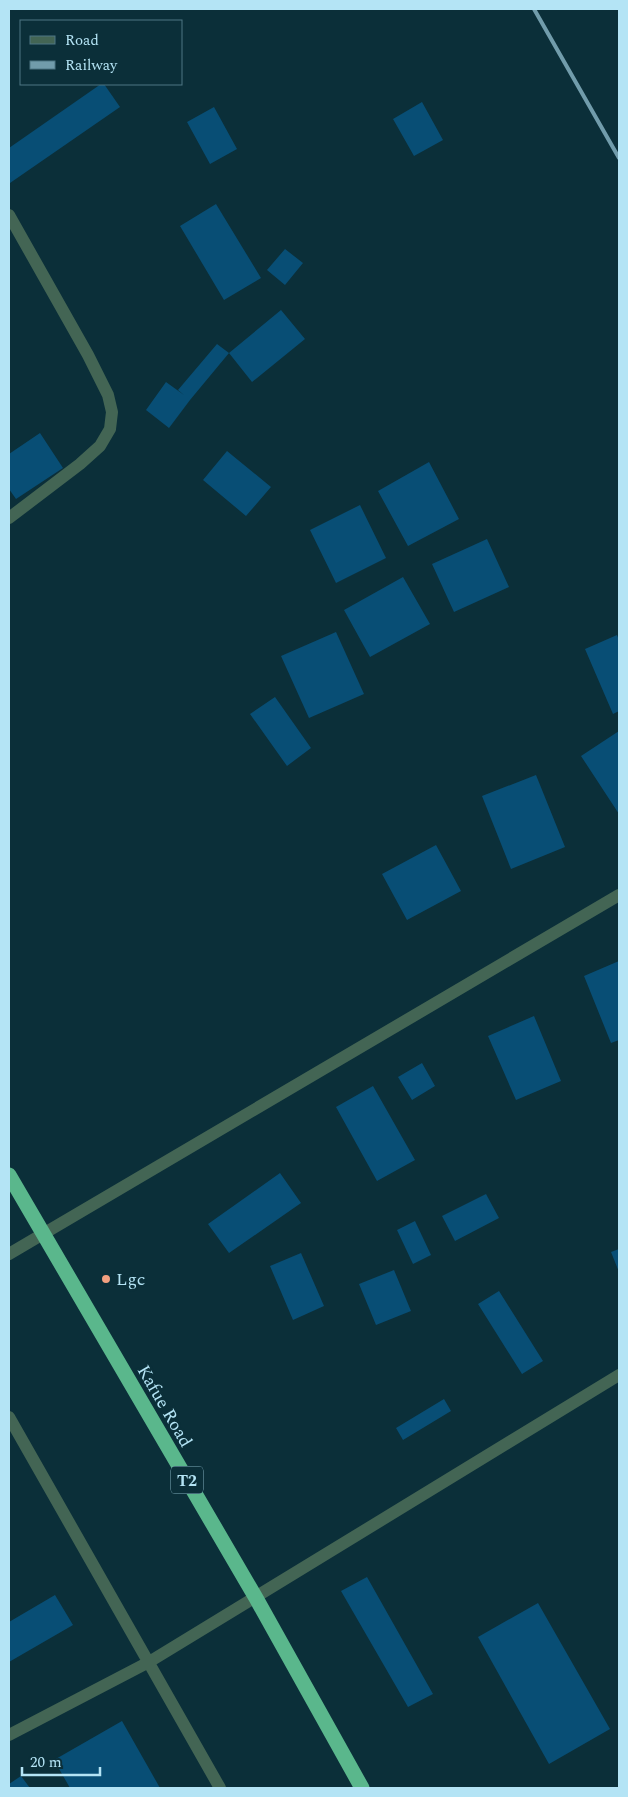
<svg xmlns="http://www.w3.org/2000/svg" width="628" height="1797" viewBox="0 0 628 1797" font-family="Spectral,serif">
<rect width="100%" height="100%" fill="#0b2f39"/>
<path fill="#084e75" d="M 101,84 L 104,84 L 120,107 L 10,183 L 9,181 L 9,148 Z
M 422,102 L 443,140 L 414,156 L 393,119 Z
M 214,107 L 237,149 L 210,164 L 187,122 Z
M 216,204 L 261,278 L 224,300 L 180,226 Z
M 285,249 L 303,263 L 285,285 L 267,270 Z
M 281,310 L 305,339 L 252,382 L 229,353 L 190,400 L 169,428 L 146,410 L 166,382 L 184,395 L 178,390 L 217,344 L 229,353 Z
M 40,433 L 63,468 L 16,499 L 9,489 L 9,454 Z
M 227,451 L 271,487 L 246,516 L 203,480 Z
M 429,462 L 459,519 L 408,546 L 378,491 Z
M 360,505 L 386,558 L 336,583 L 310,530 Z
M 487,539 L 509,587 L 454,612 L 432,564 Z
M 403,577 L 430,624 L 370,657 L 344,610 Z
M 336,632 L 364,694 L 309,718 L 281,656 Z
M 617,635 L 619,640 L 619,711 L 613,714 L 585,649 Z
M 275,697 L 311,748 L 287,766 L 250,714 Z
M 619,731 L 619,814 L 581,756 Z
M 536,775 L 565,847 L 511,869 L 482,796 Z
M 436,845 L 461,891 L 407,920 L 382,874 Z
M 619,961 L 619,1040 L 611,1043 L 584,976 Z
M 534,1016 L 561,1081 L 516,1100 L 488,1036 Z
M 422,1063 L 435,1086 L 412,1100 L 398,1077 Z
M 373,1086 L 415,1160 L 377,1181 L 336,1107 Z
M 280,1173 L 301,1203 L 229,1253 L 208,1224 Z
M 486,1194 L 499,1218 L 455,1241 L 442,1216 Z
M 415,1221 L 431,1255 L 413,1264 L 397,1230 Z
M 619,1249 L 619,1272 L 611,1252 Z
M 301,1253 L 324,1306 L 293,1320 L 270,1266 Z
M 394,1270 L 411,1311 L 376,1325 L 359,1284 Z
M 499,1291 L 543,1361 L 522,1374 L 478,1304 Z
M 444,1399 L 451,1411 L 403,1440 L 396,1428 Z
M 367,1577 L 433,1694 L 408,1707 L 341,1591 Z
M 55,1595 L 73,1625 L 9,1662 L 9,1622 Z
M 538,1603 L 610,1729 L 549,1764 L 478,1637 Z
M 122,1721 L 160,1788 L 70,1788 L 54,1760 Z
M 21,1776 L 30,1788 L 9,1788 L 9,1784 Z"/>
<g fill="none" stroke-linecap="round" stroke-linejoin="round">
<path stroke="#436554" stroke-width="12" d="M 9,215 L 88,355 L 108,395 L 112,412 L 110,429 L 100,446 L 80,464 L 9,518
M 9,1254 L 619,895
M 9,1417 L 220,1788
M 9,1735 L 149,1662 L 619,1375"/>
<path stroke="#5ab78c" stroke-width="15" d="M 9,1175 L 256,1598 L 362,1788"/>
<path stroke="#719cab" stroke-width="4" d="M 534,9 L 619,158"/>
</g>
<circle fill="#f2a080" stroke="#0b2f39" stroke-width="2" cx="106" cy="1279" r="5"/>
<g text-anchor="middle" stroke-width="5" stroke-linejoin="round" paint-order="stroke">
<rect fill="#0b2f39" stroke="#81aebd" stroke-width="1" x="171" y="1466.5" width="32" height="27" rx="4"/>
<g font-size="16" font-weight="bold" fill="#b4e4f5">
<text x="187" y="1486">T2</text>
</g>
<g font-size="18" fill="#b4e4f5" stroke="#0b2f39" text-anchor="start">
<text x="116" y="1285">Lgc</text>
</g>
<g font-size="18" fill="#b4e4f5" stroke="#0b2f39">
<text transform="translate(165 1406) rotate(60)" y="6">Kafue Road</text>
</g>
</g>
<rect width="628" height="1797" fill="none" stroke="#b4e4f5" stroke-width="20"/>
<rect x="20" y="20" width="162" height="65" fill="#0b2f39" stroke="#4f7784"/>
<rect x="30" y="36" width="25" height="8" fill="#436554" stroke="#4f7784"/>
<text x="65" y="45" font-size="15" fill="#b4e4f5">Road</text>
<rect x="30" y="61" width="25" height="8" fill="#719cab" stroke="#4f7784"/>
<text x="65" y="70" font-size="15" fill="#b4e4f5">Railway</text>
<path d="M22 1767v8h78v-8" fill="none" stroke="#b4e4f5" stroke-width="2.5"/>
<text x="30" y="1767" font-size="15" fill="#b4e4f5" stroke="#0b2f39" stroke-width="4" paint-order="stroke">20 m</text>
</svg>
